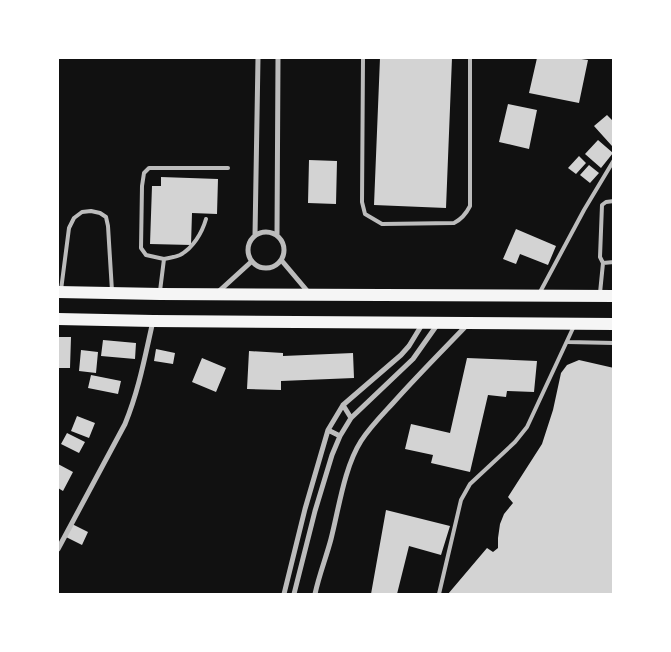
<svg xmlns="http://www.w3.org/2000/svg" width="671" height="652" viewBox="0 0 671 652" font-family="'Fira Sans Condensed',sans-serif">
<rect width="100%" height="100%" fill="#111"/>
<path fill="#d3d3d3" d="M 380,58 L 452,58 L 446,208 L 374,205 Z
M 537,58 L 575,58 L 588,60 L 579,103 L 529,93 Z
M 508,104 L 537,110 L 529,149 L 499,142 Z
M 607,115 L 614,122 L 614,144 L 612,146 L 594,126 Z
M 598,140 L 613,153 L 601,168 L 585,154 Z
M 579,156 L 586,163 L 576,174 L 568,168 Z
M 309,160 L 337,161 L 336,204 L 308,203 Z
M 589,165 L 599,173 L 590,183 L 580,175 Z
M 161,177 L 218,179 L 217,214 L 192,213 L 191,245 L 150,244 L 152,186 L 161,186 Z
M 516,229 L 556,246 L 548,265 L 520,254 L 516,264 L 503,259 Z
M 59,337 L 71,337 L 70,368 L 59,368 Z
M 103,340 L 136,343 L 135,359 L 101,356 Z
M 156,349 L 175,353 L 173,364 L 154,361 Z
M 81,350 L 98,352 L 96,373 L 79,371 Z
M 249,351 L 283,353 L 283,356 L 353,353 L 354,378 L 281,381 L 281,390 L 247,389 Z
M 202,358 L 226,368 L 216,392 L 192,382 Z
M 467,358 L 537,361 L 534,392 L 507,391 L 506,397 L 488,395 L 470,472 L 431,463 L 433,455 L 405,449 L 411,424 L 450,433 Z
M 579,360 L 614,368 L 614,594 L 448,594 L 487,548 L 493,552 L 498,548 L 498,538 L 500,524 L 504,514 L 513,503 L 508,497 L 542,444 L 553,410 L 561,373 L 567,365 Z
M 91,375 L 121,381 L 118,394 L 88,388 Z
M 77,416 L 95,423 L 89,438 L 71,431 Z
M 67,433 L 85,442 L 79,453 L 61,444 Z
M 58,464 L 73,472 L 63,491 L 58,488 Z
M 386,510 L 450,526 L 441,555 L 409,546 L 397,594 L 371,594 Z
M 72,524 L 88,532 L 82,545 L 66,537 Z"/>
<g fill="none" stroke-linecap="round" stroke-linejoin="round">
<path stroke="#bcbcbc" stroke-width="4" d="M 363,58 L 362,202 L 365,214 L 382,224 L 454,223 C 462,219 466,214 470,206 L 470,58
M 614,201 L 606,202 L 602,205 L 600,257 L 603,263 L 614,262
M 164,259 C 170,258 175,257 180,255 C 193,248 202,233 206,219
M 61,290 L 69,228 L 74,218 L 82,212 L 91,211 L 100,213 L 106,217 L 108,226 L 112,291
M 160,291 L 164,259 L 146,255 L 141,248 L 142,186 L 144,173 L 149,168 L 228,168
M 600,293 L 603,263
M 539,294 L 584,210 L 614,160
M 568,342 L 614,343
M 439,594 L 461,500 L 470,484 L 515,442 L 527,427 L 574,326"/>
<path stroke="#bcbcbc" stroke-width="5" d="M248 250a18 18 0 1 1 36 0a18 18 0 1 1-36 0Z
M 255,235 L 258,58
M 277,235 L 278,58
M 282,261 L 309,293
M 217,293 L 251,262
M 343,405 L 351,418
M 328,430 L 340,436
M 58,549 L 125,424 C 139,390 145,356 153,321
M 284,594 L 305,509 L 328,430 L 343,405 L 401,355 L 409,346 L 423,323
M 294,594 L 315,511 L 332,455 L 340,436 L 351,418 L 413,359 L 437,325
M 315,594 C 319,575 326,558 331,539 C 339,508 344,468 361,441 C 370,427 382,415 393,403 C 417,376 442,351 467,325"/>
<path stroke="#f5f5f5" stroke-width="12" d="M 58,292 L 160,294 L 614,296
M 58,319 L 153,321 L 614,324"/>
</g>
<rect width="671" height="652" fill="none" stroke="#ffffff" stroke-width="118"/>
</svg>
